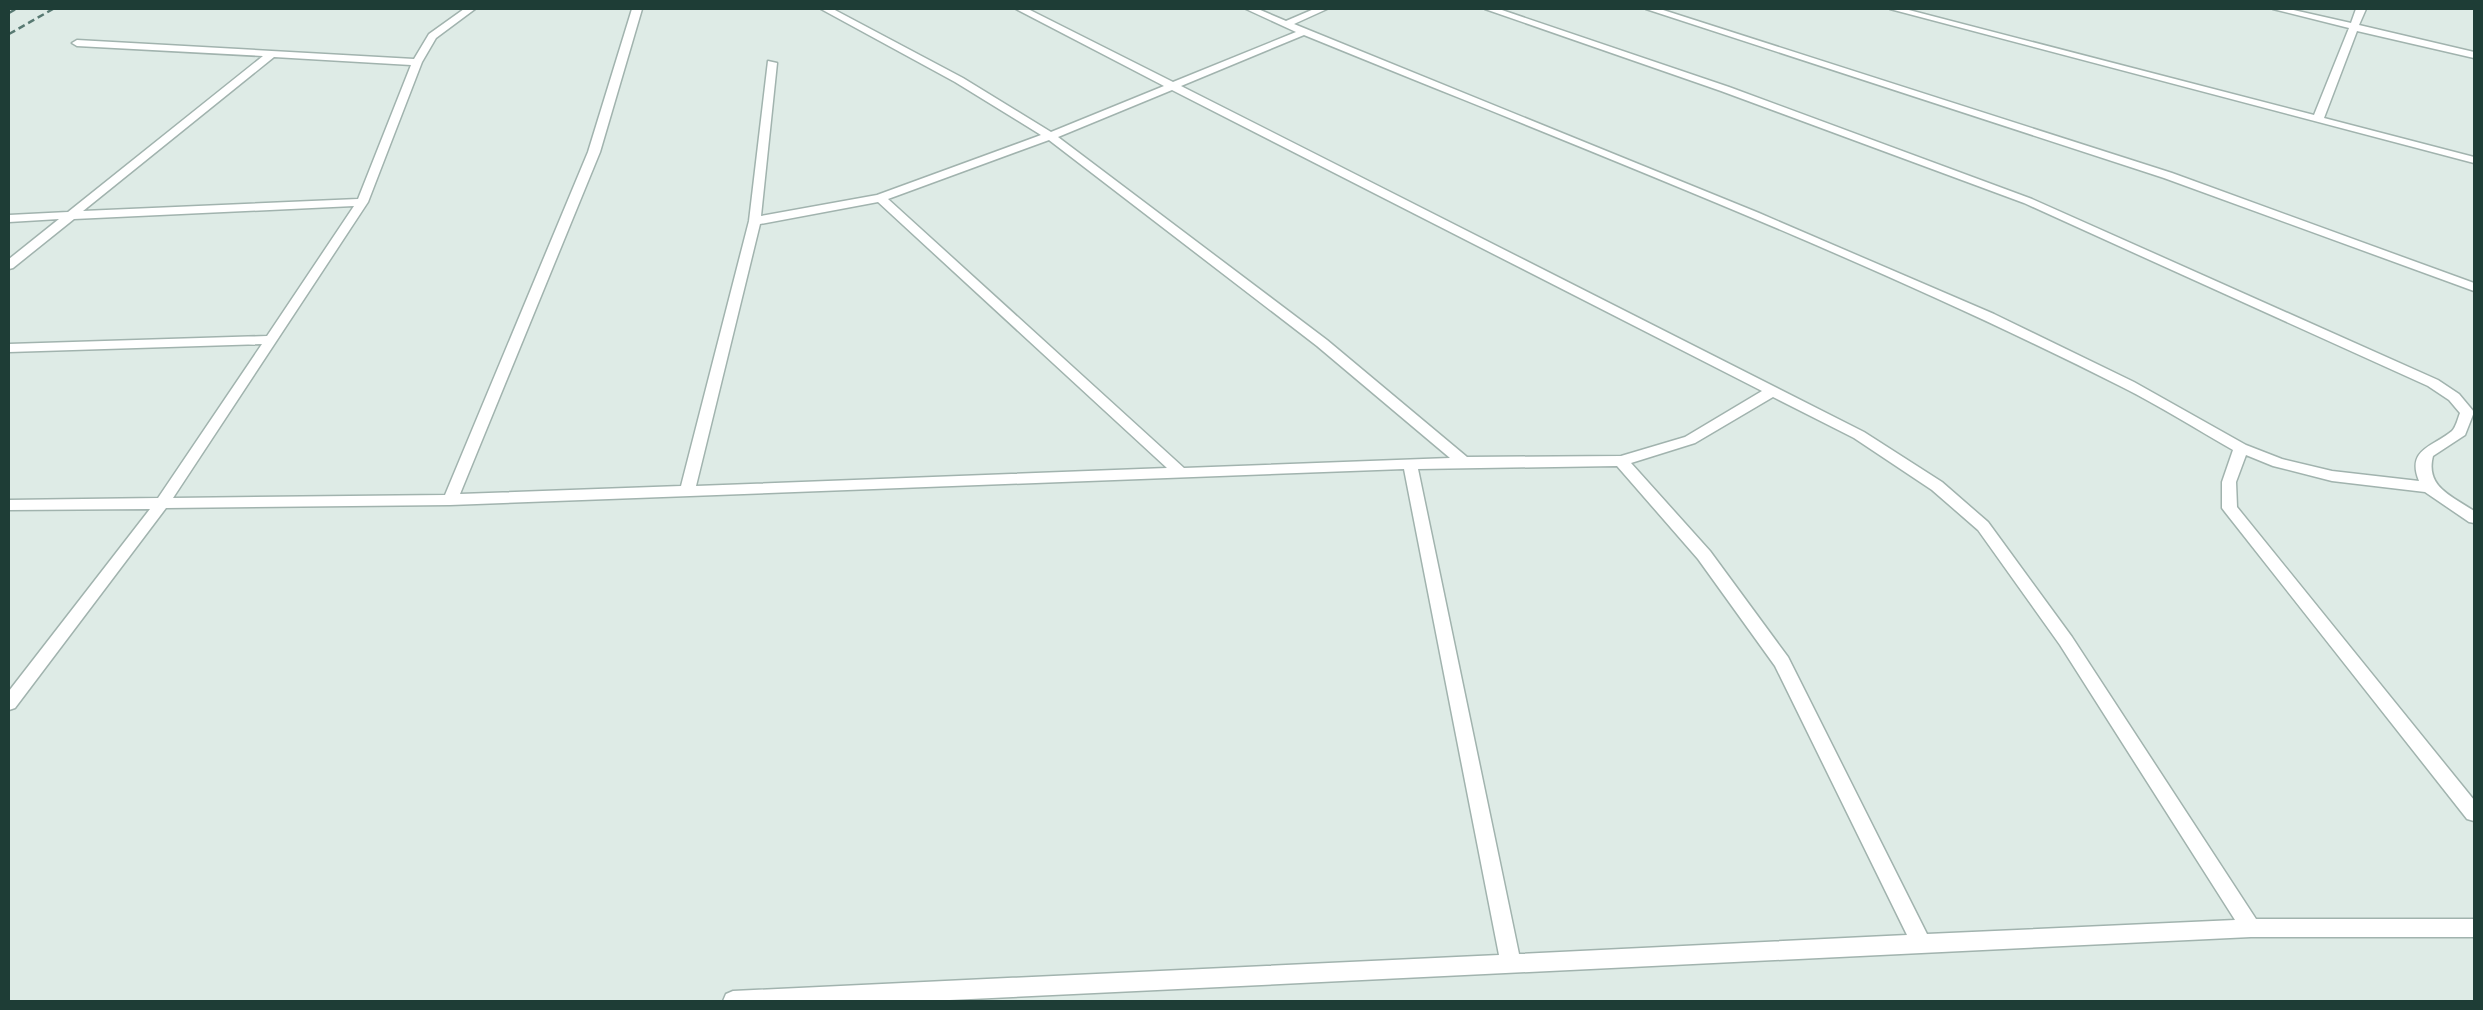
<svg xmlns="http://www.w3.org/2000/svg" width="2483" height="1010" viewBox="0 0 2483 1010" font-family="'Alegreya Sans',sans-serif">
<rect width="100%" height="100%" fill="#deebe6"/>
<g fill="none" stroke-linecap="round" stroke-linejoin="round">
<defs>
<path id="minor" d="M 464,9 L 475,9 L 436,38 L 422,62 L 368,202 L 173,498 L 445,495 L 588,152 L 632,9 L 642,9 L 600,152 L 460,494 L 681,486 L 749,221 L 768,61 L 777,63 L 761,216 L 877,195 L 1041,135 L 955,82 L 821,9 L 833,9 L 963,78 L 1051,132 L 1164,86 L 1016,9 L 1028,9 L 1173,82 L 1296,32 L 1246,9 L 1258,9 L 1286,21 L 1314,9 L 1327,9 L 1294,24 L 1759,213 L 1994,314 L 2134,382 L 2246,445 L 2282,459 L 2332,471 L 2419,481 C 2406,449 2433,447 2452,431 C 2456,427 2458,418 2460,413 L 2449,400 L 2428,386 L 2024,203 L 1721,91 L 1485,9 L 1499,9 L 1729,87 L 2032,199 L 2438,380 L 2459,394 L 2474,412 L 2465,435 L 2433,456 C 2425,487 2452,496 2474,511 L 2474,523 L 2469,522 L 2425,492 L 2332,481 L 2273,466 L 2246,455 L 2236,482 L 2237,507 L 2474,800 L 2474,821 L 2467,819 L 2225,512 L 2222,508 L 2222,482 L 2233,450 C 2196,429 2160,406 2122,387 C 1857,253 1578,147 1304,35 L 1181,86 L 1864,432 L 1942,482 L 1988,522 L 2072,637 L 2256,919 L 2474,919 L 2474,937 L 2251,937 L 929,1001 L 723,1001 L 726,994 L 733,991 L 1499,955 L 1404,469 L 450,505 L 166,508 L 15,708 L 9,710 L 9,691 L 150,509 L 9,510 L 9,500 L 158,498 L 262,344 L 9,352 L 9,344 L 267,336 L 354,206 L 74,219 L 13,268 L 9,269 L 9,259 L 59,219 L 9,222 L 9,215 L 68,212 L 263,56 L 77,46 L 72,43 L 77,40 L 414,59 L 429,34 ZM 274,57 L 411,65 L 358,199 L 83,211 ZM 1172,90 L 1762,391 L 1685,437 L 1621,456 L 1467,457 L 1327,340 L 1058,137 ZM 1049,140 L 1317,346 L 1450,458 L 1184,468 L 888,199 ZM 878,202 L 1167,468 L 696,486 L 760,224 ZM 1773,397 L 1854,438 L 1932,490 L 1978,530 L 2060,645 L 2235,920 L 1927,934 L 1788,657 L 1710,551 L 1631,463 L 1695,443 ZM 1617,466 L 1698,559 L 1775,666 L 1907,935 L 1519,954 L 1418,469 Z
M 1646,9 L 1660,9 L 2172,173 L 2474,283 L 2474,291 L 2164,178 Z
M 1890,9 L 1905,9 L 2314,115 L 2349,28 L 2273,9 L 2289,9 L 2351,23 L 2356,9 L 2366,9 L 2359,25 L 2474,52 L 2474,58 L 2357,31 L 2324,118 L 2474,157 L 2474,163 Z"/>
</defs>
<use href="#minor" stroke="#a1b3ae" stroke-width="3"/>
<use href="#minor" fill="#fff" fill-rule="evenodd"/>
<path stroke="#587972" stroke-width="2.5" stroke-dasharray="7 4" stroke-linecap="butt" d="M 9,13 L 16,9
M 9,34 L 53,9"/>
</g>
<rect width="2483" height="1010" fill="none" stroke="#1e3d36" stroke-width="20"/>
</svg>
